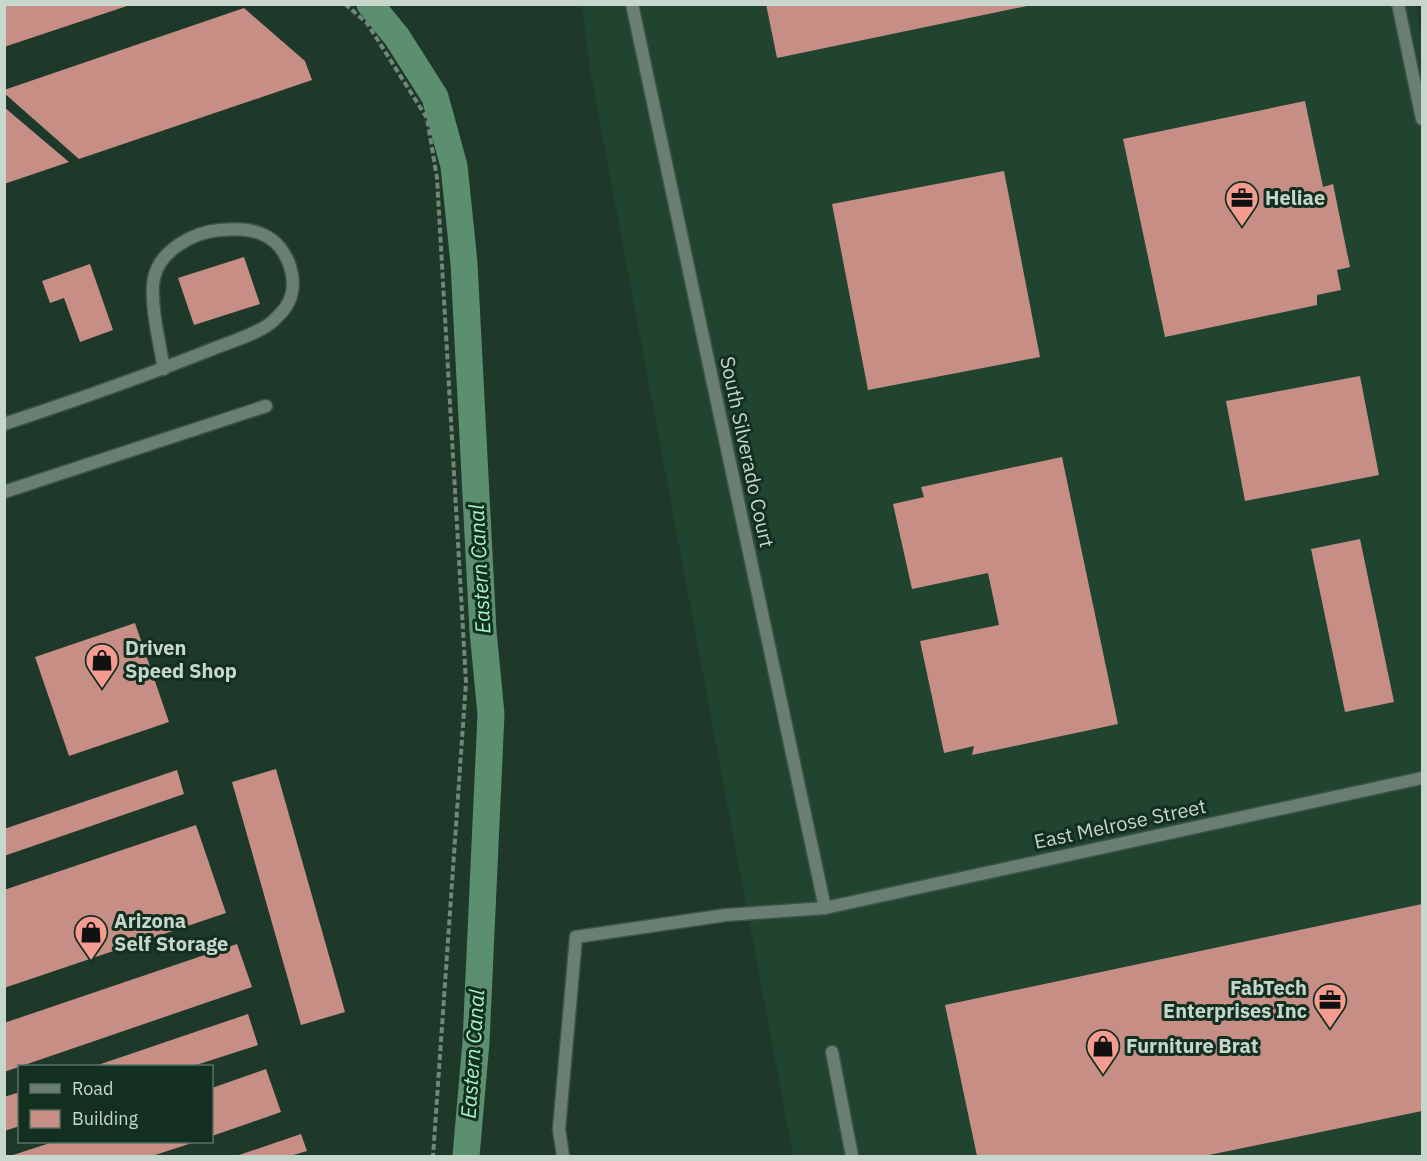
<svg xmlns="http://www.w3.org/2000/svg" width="1427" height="1161" viewBox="0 0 1427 1161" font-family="'IBM Plex Sans',sans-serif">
<rect width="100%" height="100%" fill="#1e3929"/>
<path fill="#214430" d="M 582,5 L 1415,5 L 1422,40 L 1422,1156 L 793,1156 L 589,64 Z"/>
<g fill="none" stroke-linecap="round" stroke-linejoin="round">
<path stroke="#5c8e70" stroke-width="27" d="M 370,4 L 397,37 L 435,97 L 454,166 L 464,263 L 483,631 L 491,714 L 476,1042 L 466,1156"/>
</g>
<path fill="#c78e86" d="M 4,4 L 130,4 L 130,5 L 4,47 Z
M 766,4 L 1027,4 L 1027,6 L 777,58 Z
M 244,8 L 305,61 L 312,80 L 79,159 L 4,93 L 4,90 Z
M 1305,101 L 1323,187 L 1333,184 L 1350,267 L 1337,270 L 1341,290 L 1317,295 L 1317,305 L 1165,337 L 1123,139 Z
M 4,107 L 69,162 L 4,184 Z
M 1004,171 L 1040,357 L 868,390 L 832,204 Z
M 244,257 L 260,304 L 194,325 L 178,278 Z
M 90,264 L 113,330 L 80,342 L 64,298 L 50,303 L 42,281 Z
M 1360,376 L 1379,475 L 1245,501 L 1226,401 Z
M 1062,457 L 1118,724 L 972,755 L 974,746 L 944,753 L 920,641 L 999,625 L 988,573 L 912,589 L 893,504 L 924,497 L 921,487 Z
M 1360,539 L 1394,702 L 1345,712 L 1311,549 Z
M 135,623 L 169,722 L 69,756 L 35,657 Z
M 276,769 L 345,1012 L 301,1025 L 232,782 Z
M 177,770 L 184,794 L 4,856 L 4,829 Z
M 196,825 L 226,913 L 4,988 L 4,890 Z
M 1422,904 L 1422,1111 L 1204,1156 L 977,1156 L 945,1005 Z
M 237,944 L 252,987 L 4,1072 L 4,1023 Z
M 248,1014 L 258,1045 L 193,1066 L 95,1066 Z
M 266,1069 L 281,1112 L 212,1136 L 212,1088 Z
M 20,1092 L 20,1126 L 4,1131 L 4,1097 Z
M 301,1134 L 307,1151 L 290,1156 L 236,1156 Z
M 53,1142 L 195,1142 L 152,1156 L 10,1156 Z"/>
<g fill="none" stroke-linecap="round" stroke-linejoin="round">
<defs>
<path id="service" d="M 4,424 C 74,401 142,377 210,350 C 227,343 258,334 272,322 C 277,317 284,311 287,305 C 301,282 288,246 264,235 C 250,228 235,229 220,230 C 194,232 160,250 154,278 C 149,301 160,345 164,369
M 4,492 L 266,406
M 832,1052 L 852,1156
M 563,1156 L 559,1129 L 576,937 L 726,915 L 825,908"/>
<path id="minor" d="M 632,4 L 825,908 L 1422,778
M 1398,4 L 1422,119"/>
</defs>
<use href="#service" stroke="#3c5546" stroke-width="15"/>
<use href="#minor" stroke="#3c5546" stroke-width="15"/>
<path stroke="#718779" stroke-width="4" stroke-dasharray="6 3" stroke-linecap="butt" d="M 345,4 L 367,23 L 427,118 L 437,178 L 466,682 L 433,1156"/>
<use href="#service" stroke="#6a7f72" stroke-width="12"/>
<use href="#minor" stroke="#6a7f72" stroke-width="12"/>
</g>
<defs>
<symbol id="office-pin" viewBox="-11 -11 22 30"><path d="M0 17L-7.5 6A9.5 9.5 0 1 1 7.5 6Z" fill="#f59c91" stroke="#132f1f"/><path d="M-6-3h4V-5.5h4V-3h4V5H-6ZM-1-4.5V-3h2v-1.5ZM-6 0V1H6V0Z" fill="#111"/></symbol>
<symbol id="shop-pin" viewBox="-11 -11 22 30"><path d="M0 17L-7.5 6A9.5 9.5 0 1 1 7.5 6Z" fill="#f59c91" stroke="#132f1f"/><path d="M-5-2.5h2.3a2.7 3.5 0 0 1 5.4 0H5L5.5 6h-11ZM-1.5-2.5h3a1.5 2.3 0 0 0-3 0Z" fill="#111"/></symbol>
</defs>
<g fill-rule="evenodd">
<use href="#office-pin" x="1223" y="179" width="38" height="52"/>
<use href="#shop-pin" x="83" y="641" width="38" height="52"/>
<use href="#shop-pin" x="72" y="913" width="38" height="52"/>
<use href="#office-pin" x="1311" y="981" width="38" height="52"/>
<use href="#shop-pin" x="1084" y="1027" width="38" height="52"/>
</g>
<g text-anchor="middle" stroke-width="6" stroke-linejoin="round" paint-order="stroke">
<g font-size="20" font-weight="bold" fill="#c7d7cc" stroke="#132f1f" text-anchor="start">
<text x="1265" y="205">Heliae</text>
<text x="125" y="655">Driven<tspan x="125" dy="23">Speed Shop</tspan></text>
<text x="114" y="928">Arizona<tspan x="114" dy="23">Self Storage</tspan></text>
<text x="1307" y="995" text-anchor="end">FabTech<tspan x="1307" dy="23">Enterprises Inc</tspan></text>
<text x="1126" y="1053">Furniture Brat</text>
</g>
<g font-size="20" fill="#c7d7cc" stroke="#132f1f">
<text transform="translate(747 452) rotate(78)" y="7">South Silverado Court</text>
<text transform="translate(1120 824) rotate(-12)" y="7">East Melrose Street</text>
</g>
<g font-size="21" font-style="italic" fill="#a5f4c4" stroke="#132f1f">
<text transform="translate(480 569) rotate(-93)" y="7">Eastern Canal</text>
<text transform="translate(473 1054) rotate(-86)" y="7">Eastern Canal</text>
</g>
</g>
<rect width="1427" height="1161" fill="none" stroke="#c7d7cc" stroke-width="12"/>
<rect x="18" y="1065" width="195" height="78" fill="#132f1f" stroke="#5b7264" stroke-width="1.5"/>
<rect x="30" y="1084" width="30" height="9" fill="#6a7f72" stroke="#5b7264" stroke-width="1.5"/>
<text x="72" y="1095" font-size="18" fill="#c7d7cc">Road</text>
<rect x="30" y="1110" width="30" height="18" fill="#c78e86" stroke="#5b7264" stroke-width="1.5"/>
<text x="72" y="1125" font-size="18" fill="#c7d7cc">Building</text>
</svg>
